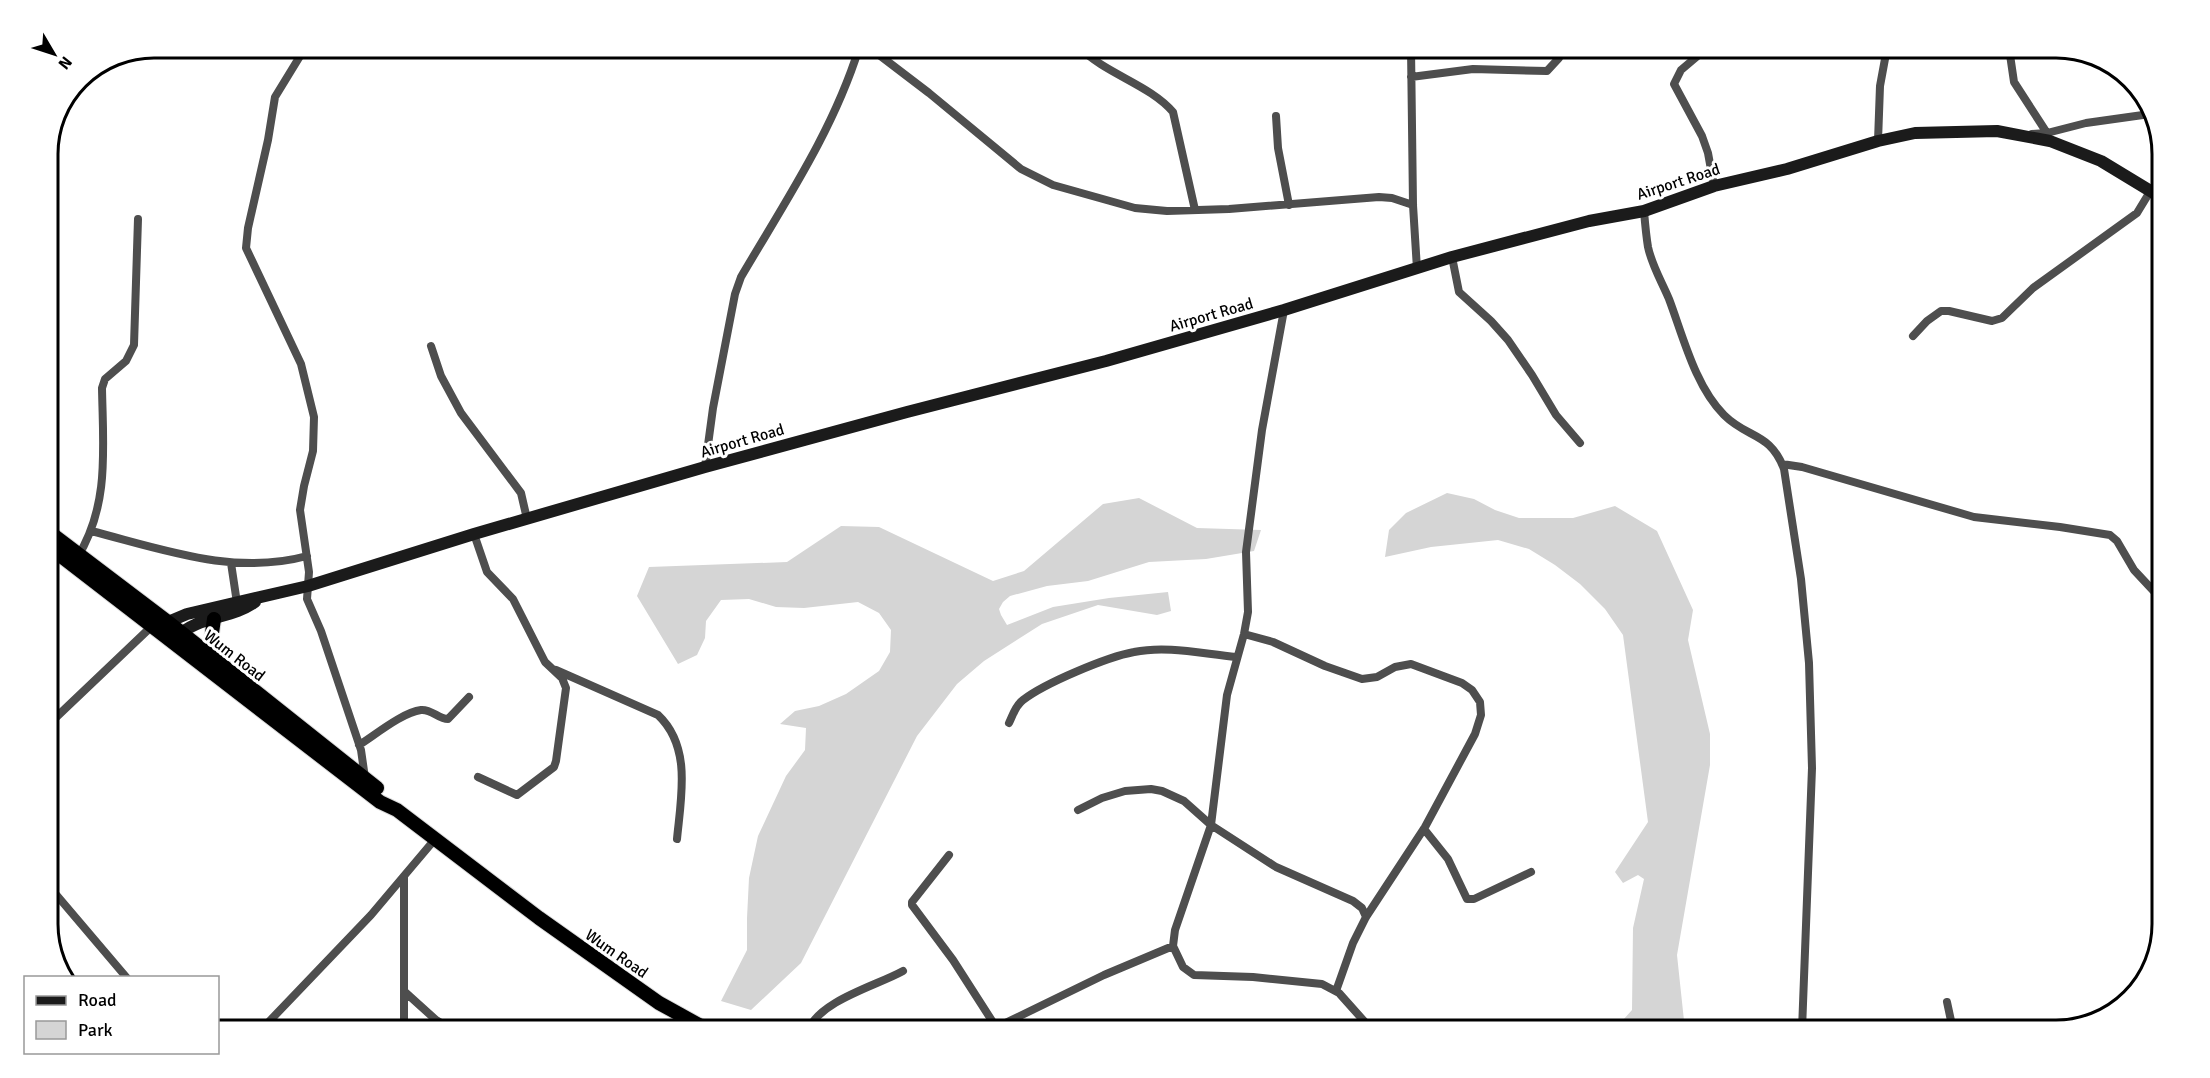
<svg xmlns="http://www.w3.org/2000/svg" width="2210" height="1078" viewBox="0 0 2210 1078" font-family="Signika,sans-serif">
<rect width="100%" height="100%" fill="#fff"/>
<path fill="#d5d5d5" d="M 1447,493 L 1474,499 L 1495,510 L 1519,518 L 1573,518 L 1615,506 L 1657,531 L 1693,610 L 1688,640 L 1710,734 L 1710,765 L 1677,955 L 1685,1030 L 1614,1030 L 1632,1010 L 1633,928 L 1644,879 L 1638,875 L 1623,883 L 1615,872 L 1648,822 L 1623,635 L 1605,609 L 1580,584 L 1555,565 L 1529,549 L 1498,540 L 1431,547 L 1385,557 L 1389,530 L 1406,513 Z
M 1139,498 L 1197,528 L 1261,530 L 1254,551 L 1206,559 L 1149,562 L 1088,581 L 1047,586 L 1010,596 L 1003,602 L 999,609 L 1001,615 L 1007,625 L 1053,607 L 1109,598 L 1168,592 L 1171,611 L 1157,615 L 1098,605 L 1042,624 L 984,661 L 957,684 L 917,736 L 801,963 L 751,1010 L 721,1001 L 747,950 L 747,918 L 749,878 L 758,836 L 786,776 L 805,750 L 806,728 L 780,724 L 795,711 L 819,706 L 846,694 L 879,671 L 890,652 L 891,630 L 879,613 L 858,602 L 804,608 L 776,607 L 749,599 L 721,600 L 706,621 L 705,638 L 697,655 L 678,664 L 637,596 L 649,567 L 787,562 L 841,526 L 879,527 L 993,581 L 1024,571 L 1103,504 Z"/>
<g fill="none" stroke-linecap="round" stroke-linejoin="round">
<defs>
<path id="trunk" d="M 48,531 L 168,622 L 377,788
M 48,546 L 380,802 L 397,810 L 539,918 L 659,1003 L 708,1030
M 214,619 L 211,640 L 217,661"/>
</defs>
<use href="#trunk" stroke="#dbdbdb" stroke-width="16"/>
<path stroke="#4e4e4e" stroke-width="8" d="M 305,48 L 275,97 L 268,140 L 248,228 L 246,248 L 301,364 L 314,417 L 313,451 L 304,486 L 300,510 L 309,572 L 307,599 L 321,631 L 361,750 L 365,778
M 870,48 L 929,93 L 1021,169 L 1053,185 L 1135,208 L 1167,211 L 1229,209 L 1379,197 L 1392,198 L 1413,205
M 1080,48 C 1106,74 1150,85 1173,112 L 1195,210
M 1411,48 L 1413,205 L 1417,269
M 1707,48 L 1681,70 L 1674,84 L 1702,136 L 1708,153 L 1714,186
M 2009,48 L 2014,82 L 2047,133
M 1411,77 L 1473,69 L 1547,71 L 1559,58 L 1561,48
M 1276,116 L 1278,148 L 1289,205
M 2032,134 L 2047,133 L 2086,123 L 2150,114
M 1878,141 L 1880,86 L 1887,48
M 1644,211 C 1645,223 1646,235 1648,247 C 1652,266 1662,282 1669,299 C 1683,336 1695,386 1724,415 C 1748,439 1770,432 1784,469 L 1801,579 L 1809,663 L 1812,768 L 1802,1030
M 1452,257 L 1459,292 L 1491,321 L 1508,340 L 1532,375 L 1556,415 L 1580,443
M 1284,310 L 1262,430 L 1246,552 L 1248,612 L 1244,634 L 1227,695 L 1211,825 L 1175,930 L 1173,946 L 1183,967 L 1194,975 L 1253,977 L 1322,984 L 1339,993 L 1372,1030
M 1913,336 L 1927,321 L 1941,311 L 1949,311 L 1992,321 L 2002,318 L 2033,288 L 2137,213 L 2151,190
M 431,346 L 441,376 L 461,413 L 521,493 L 527,519
M 1782,464 L 1802,467 L 1974,517 L 2060,527 L 2110,535 L 2117,541 L 2134,570 L 2162,600
M 705,467 L 713,408 L 735,294 L 741,277 C 785,202 833,131 859,48
M 91,531 C 162,549 234,576 307,556
M 474,534 L 487,572 L 513,599 L 545,662 L 562,678 L 566,688 L 556,761 L 554,767 L 517,795 L 478,777
M 77,558 C 110,505 103,448 102,388 L 105,379 L 126,361 L 134,345 L 138,219
M 231,563 L 237,603
M 1244,634 L 1273,642 L 1325,666 L 1362,679 L 1377,677 L 1395,667 L 1411,664 L 1462,683 L 1472,690 L 1480,702 L 1481,715 L 1475,734 L 1425,827 L 1366,917 L 1353,943 L 1336,991
M 556,670 L 658,715 C 692,747 681,797 677,839
M 1009,723 C 1013,715 1015,706 1023,700 C 1045,683 1107,657 1134,652 C 1167,645 1203,654 1236,657
M 48,725 L 151,627
M 359,745 C 375,735 403,712 421,710 C 432,709 438,719 448,719 L 469,697
M 1078,810 L 1102,798 L 1125,791 L 1151,789 L 1162,791 L 1184,801 L 1211,825 L 1276,867 L 1353,901 L 1362,908 L 1366,917
M 1424,829 L 1448,859 L 1467,899 L 1474,899 L 1531,872
M 949,855 L 912,902 L 912,905 L 953,960 L 996,1027
M 48,885 L 127,978
M 405,992 L 436,1020 L 452,1030
M 1947,1002 L 1953,1030
M 261,1030 L 371,915 L 436,838
M 404,1030 L 404,877
M 808,1030 C 821,1000 876,986 903,971
M 991,1030 L 1104,975 L 1173,946"/>
<path stroke="#1b1b1b" stroke-width="12" d="M 162,628 L 168,622 L 187,614 L 308,586 L 474,534 L 705,467 L 907,412 L 1106,361 L 1284,310 L 1452,257 L 1589,221 L 1644,211 L 1714,186 L 1787,169 L 1878,141 L 1915,133 L 1997,131 L 2050,141 L 2101,161 L 2162,198
M 176,638 C 196,616 232,619 255,602"/>
<use href="#trunk" stroke="#000" stroke-width="14"/>
</g>
<g text-anchor="middle" stroke-width="6" stroke-linejoin="round" paint-order="stroke">
<g font-size="16" fill="#000" stroke="#fff">
<text transform="translate(1678 181) rotate(-18)" y="6">Airport Road</text>
<text transform="translate(1211 314) rotate(-16)" y="6">Airport Road</text>
<text transform="translate(742 440) rotate(-16)" y="6">Airport Road</text>
<text transform="translate(235 655) rotate(38)" y="6">Wum Road</text>
<text transform="translate(617 953) rotate(35)" y="6">Wum Road</text>
</g>
</g>
<path d="M0 0H2210V1078H0ZM154 58H2056A96 96 0 0 1 2152 154V924A96 96 0 0 1 2056 1020H154A96 96 0 0 1 58 924V154A96 96 0 0 1 154 58Z" fill="#fff" fill-rule="evenodd"/>
<path fill="none" stroke="#000" stroke-width="3" d="M154 58H2056A96 96 0 0 1 2152 154V924A96 96 0 0 1 2056 1020H154A96 96 0 0 1 58 924V154A96 96 0 0 1 154 58Z"/>
<rect x="24" y="976" width="195" height="78" fill="#ffffff" stroke="#999999" stroke-width="1.5"/>
<rect x="36" y="996" width="30" height="9" fill="#1b1b1b" stroke="#999999" stroke-width="1.5"/>
<text x="78" y="1006" font-size="18" fill="#000000">Road</text>
<rect x="36" y="1021" width="30" height="18" fill="#d5d5d5" stroke="#999999" stroke-width="1.5"/>
<text x="78" y="1036" font-size="18" fill="#000000">Park</text>
<g transform="translate(54 54) rotate(129)" stroke="#ffffff" stroke-width="4.5" paint-order="stroke">
<path d="M0-4.5L10 22L0 15L-10 22Z" fill="#000000"/>
<text y="-9" font-size="16" font-weight="bold" text-anchor="middle" fill="#000000">N</text>
</g>
</svg>
